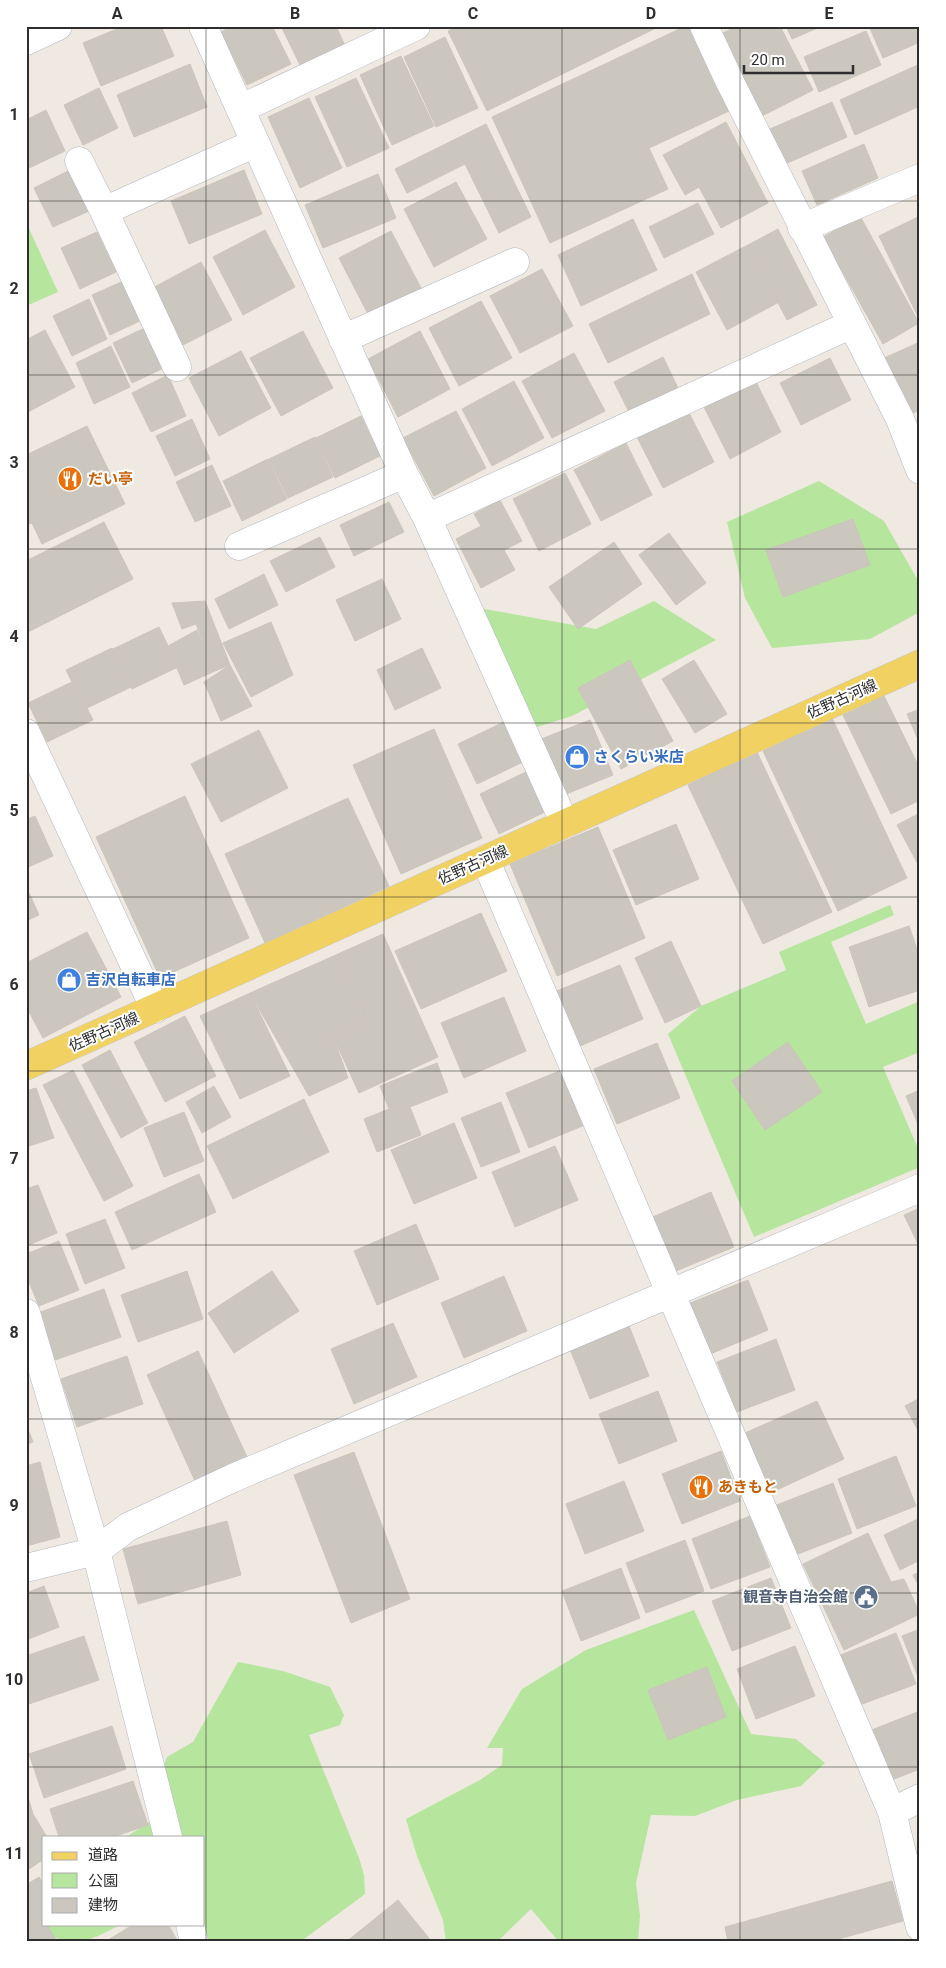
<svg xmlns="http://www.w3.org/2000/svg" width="946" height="1968" viewBox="0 0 946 1968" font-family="Roboto,'Noto Sans JP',sans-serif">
<rect width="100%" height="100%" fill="#efe9e1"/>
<path fill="#b6e59e" d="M 26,222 L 58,292 L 26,306 Z
M 819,481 L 884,521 L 920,584 L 920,612 L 870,639 L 772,648 L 745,598 L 727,522 Z
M 654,601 L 716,640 L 572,716 L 537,727 L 479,608 L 596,629 Z
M 890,905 L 894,915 L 831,942 L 866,1024 L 920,1001 L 920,1052 L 883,1067 L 920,1153 L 920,1167 L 754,1237 L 668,1034 L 701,1006 L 786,970 L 779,952 Z
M 694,1610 L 751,1734 L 796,1739 L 825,1763 L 801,1786 L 737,1800 L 695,1816 L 651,1815 L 636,1883 L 640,1916 L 638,1942 L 559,1942 L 531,1909 L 497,1942 L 446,1942 L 443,1920 L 417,1856 L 406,1819 L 480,1780 L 502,1765 L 503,1748 L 487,1748 L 522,1689 L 586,1650 Z
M 238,1662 L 283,1671 L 330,1687 L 344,1715 L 340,1725 L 309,1735 L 359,1858 L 364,1875 L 365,1894 L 300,1942 L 203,1942 L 204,1837 L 181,1837 L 156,1788 L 167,1757 L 193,1742 Z
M 154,1819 L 155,1837 L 126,1837 Z
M 46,1924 L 122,1924 C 92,1939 77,1950 45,1933 Z"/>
<path fill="#cbc7bf" stroke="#cbc5ba" d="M 124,26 L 161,26 L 174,56 L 101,86 L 83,43 Z
M 232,26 L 272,26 L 291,64 L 247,85 L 221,32 Z
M 281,26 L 336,26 L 346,48 L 302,69 Z
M 458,26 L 660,26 L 487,111 L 448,31 Z
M 686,26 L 690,26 L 729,111 L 649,148 L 668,189 L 550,243 L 492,117 Z
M 737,26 L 780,26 L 813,90 L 760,117 L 719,35 Z
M 786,26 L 822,26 L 792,39 Z
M 869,26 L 920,26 L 920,42 L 883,58 Z
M 866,31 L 881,65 L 819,92 L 804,57 Z
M 445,37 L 478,108 L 436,127 L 404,57 Z
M 401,56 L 434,126 L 392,145 L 360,75 Z
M 190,64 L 207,107 L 134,137 L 117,95 Z
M 920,64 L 920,106 L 855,135 L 840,100 Z
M 356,78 L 389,148 L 347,167 L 315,97 Z
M 99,88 L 118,128 L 83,145 L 64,105 Z
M 309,98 L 342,168 L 300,188 L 268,117 Z
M 832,102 L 847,137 L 785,164 L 770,129 Z
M 46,110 L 65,151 L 29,168 L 26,161 L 26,120 Z
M 726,122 L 768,203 L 721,228 L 699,187 L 685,195 L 663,155 Z
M 486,124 L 531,217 L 499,233 L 465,164 L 407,193 L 395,169 Z
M 864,144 L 878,178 L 817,205 L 802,171 Z
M 70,170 L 89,211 L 53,227 L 34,188 Z
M 244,170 L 262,214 L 189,244 L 171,201 Z
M 378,174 L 396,218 L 323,248 L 305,205 Z
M 456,182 L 487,239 L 434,267 L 404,209 Z
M 698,203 L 714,234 L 664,258 L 649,227 Z
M 860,216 L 919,323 L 883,344 L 823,237 Z
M 920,216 L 920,321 L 879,236 Z
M 633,219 L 657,270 L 581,306 L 558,255 Z
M 778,229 L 817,305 L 787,320 L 748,245 Z
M 265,230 L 295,287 L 243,315 L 213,257 Z
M 391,231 L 421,288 L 369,316 L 339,258 Z
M 97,232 L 116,272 L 80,289 L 61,248 Z
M 748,245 L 779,302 L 727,330 L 696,272 Z
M 201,262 L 232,320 L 179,347 L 149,290 Z
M 542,269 L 573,326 L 520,353 L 490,296 Z
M 692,274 L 710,314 L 608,363 L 589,324 Z
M 128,279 L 146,318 L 110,335 L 92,295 Z
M 89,299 L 107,339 L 72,356 L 53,316 Z
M 481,301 L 512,358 L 459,386 L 429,328 Z
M 149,326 L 168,366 L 132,383 L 113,343 Z
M 45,330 L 75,387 L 26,413 L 26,340 Z
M 303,331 L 333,388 L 281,416 L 250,358 Z
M 420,331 L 450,389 L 398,417 L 368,359 Z
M 920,342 L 920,410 L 906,416 L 882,359 Z
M 111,346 L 130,387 L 94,404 L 76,363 Z
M 241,351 L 271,408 L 219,436 L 189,378 Z
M 574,353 L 605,411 L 552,438 L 522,381 Z
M 663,357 L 678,388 L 629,412 L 614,382 Z
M 830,358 L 851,400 L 801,425 L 780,383 Z
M 168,375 L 186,416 L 151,432 L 132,393 Z
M 755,380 L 781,432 L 730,459 L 704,407 Z
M 514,381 L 544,438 L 492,466 L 462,409 Z
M 456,411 L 486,468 L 434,496 L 403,438 Z
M 688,411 L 714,462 L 663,488 L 637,437 Z
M 361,416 L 380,456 L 335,478 L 316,438 Z
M 192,419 L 210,459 L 175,476 L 156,436 Z
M 87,426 L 125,504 L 42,544 L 32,523 L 26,525 L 26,455 Z
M 315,437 L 333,477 L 288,498 L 269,459 Z
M 626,443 L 652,495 L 601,521 L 574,470 Z
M 268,459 L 287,499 L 242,521 L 223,481 Z
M 212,465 L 231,506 L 195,522 L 176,482 Z
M 565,473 L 591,524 L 539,551 L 513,499 Z
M 500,500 L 522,541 L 504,550 L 515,570 L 481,588 L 456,539 L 481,526 L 474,514 Z
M 389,502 L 404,532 L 354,556 L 340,525 Z
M 853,519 L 870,565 L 783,597 L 766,550 Z
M 104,522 L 133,579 L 26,633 L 26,561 Z
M 669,533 L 706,583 L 676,605 L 639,555 Z
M 320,537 L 335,567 L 286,592 L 270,561 Z
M 614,542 L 642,584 L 578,629 L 549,587 Z
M 264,574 L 278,605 L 229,629 L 215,599 Z
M 382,579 L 401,619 L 355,641 L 336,600 Z
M 205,601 L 230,665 L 215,671 L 196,624 L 182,629 L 172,603 Z
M 271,622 L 293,675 L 251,697 L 223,643 Z
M 159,627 L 178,667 L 132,689 L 113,649 Z
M 197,630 L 215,671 L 184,685 L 168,646 Z
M 112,648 L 131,687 L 85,709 L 66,670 Z
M 422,648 L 441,688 L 395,710 L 377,670 Z
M 630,660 L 673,741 L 621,769 L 578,688 Z
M 694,660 L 727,714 L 695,733 L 662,679 Z
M 230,665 L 252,706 L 221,721 L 204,682 Z
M 74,681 L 93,720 L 47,742 L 28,703 Z
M 884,696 L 920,769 L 920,800 L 891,814 L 843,715 Z
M 920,709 L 920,744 L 907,714 Z
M 832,718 L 907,878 L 838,911 L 763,751 Z
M 590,720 L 613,775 L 564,795 L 541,739 Z
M 504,722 L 523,762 L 477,784 L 458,744 Z
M 434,729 L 482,838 L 401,874 L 353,765 Z
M 259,730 L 288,788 L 221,822 L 191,764 Z
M 757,752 L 832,912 L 763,944 L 688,785 Z
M 526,772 L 545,812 L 499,834 L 480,794 Z
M 185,796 L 249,938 L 160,978 L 96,837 Z
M 348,798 L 389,886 L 265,943 L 225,854 Z
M 920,813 L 920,868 L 897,825 Z
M 35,816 L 53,856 L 26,868 L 26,820 Z
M 676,824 L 699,879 L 636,905 L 613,850 Z
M 598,827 L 645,938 L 557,976 L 510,864 Z
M 26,886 L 39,915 L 26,921 Z
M 481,913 L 507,971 L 421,1009 L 395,951 Z
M 909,926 L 920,958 L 920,990 L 869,1007 L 849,947 Z
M 87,932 L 121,997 L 43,1038 L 26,1006 L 26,963 Z
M 383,934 L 438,1057 L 359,1093 L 333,1036 L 368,1021 L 338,954 Z
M 671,941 L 701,1006 L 665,1023 L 635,958 Z
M 338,954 L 368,1021 L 333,1036 L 348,1078 L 309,1096 L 250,993 Z
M 620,965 L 643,1019 L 580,1046 L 557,991 Z
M 250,993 L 290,1076 L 240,1099 L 200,1016 Z
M 504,997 L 526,1051 L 464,1078 L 441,1023 Z
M 185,1016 L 216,1076 L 165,1102 L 134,1042 Z
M 788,1042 L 822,1092 L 765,1130 L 732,1081 Z
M 657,1043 L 680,1098 L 617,1124 L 594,1069 Z
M 110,1050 L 148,1123 L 121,1138 L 82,1065 Z
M 437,1063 L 448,1092 L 410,1107 L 421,1135 L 377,1152 L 364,1119 L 389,1109 L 380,1086 Z
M 569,1067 L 592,1122 L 529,1148 L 506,1093 Z
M 73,1070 L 133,1186 L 104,1201 L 43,1085 Z
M 214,1086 L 231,1117 L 202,1133 L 186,1102 Z
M 36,1088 L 54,1138 L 26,1147 L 26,1091 Z
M 920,1090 L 920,1129 L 906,1096 Z
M 304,1099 L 329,1152 L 233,1199 L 207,1146 Z
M 501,1102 L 520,1152 L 481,1167 L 461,1118 Z
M 184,1112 L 204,1161 L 164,1177 L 144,1128 Z
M 454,1123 L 477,1178 L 414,1204 L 391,1150 Z
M 555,1146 L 578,1200 L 515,1227 L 492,1172 Z
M 199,1174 L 216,1212 L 132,1250 L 115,1212 Z
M 38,1185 L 57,1233 L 26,1246 L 26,1189 Z
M 711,1192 L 734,1247 L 671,1273 L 648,1219 Z
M 920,1208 L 920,1248 L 904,1215 Z
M 105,1219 L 125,1268 L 85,1284 L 66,1234 Z
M 416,1224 L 439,1279 L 377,1305 L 354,1251 Z
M 59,1241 L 79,1290 L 39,1306 L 26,1275 L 26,1254 Z
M 187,1271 L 203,1319 L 138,1342 L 121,1295 Z
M 272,1271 L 299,1311 L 234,1353 L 208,1313 Z
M 504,1276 L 527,1331 L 464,1358 L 441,1303 Z
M 748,1280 L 768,1330 L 710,1354 L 690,1303 Z
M 104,1289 L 121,1337 L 55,1360 L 38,1313 Z
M 393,1323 L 417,1377 L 354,1404 L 331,1349 Z
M 629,1326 L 649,1376 L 590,1399 L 570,1349 Z
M 776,1339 L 795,1390 L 737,1412 L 717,1362 Z
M 198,1351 L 247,1457 L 195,1481 L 147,1375 Z
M 127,1356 L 143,1404 L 77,1427 L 61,1379 Z
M 658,1391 L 677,1441 L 619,1464 L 599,1414 Z
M 920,1398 L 920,1434 L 905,1406 Z
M 817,1401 L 844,1459 L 772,1492 L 745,1433 Z
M 26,1424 L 33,1442 L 26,1445 Z
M 721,1451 L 740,1501 L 682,1524 L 662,1474 Z
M 354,1452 L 410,1599 L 351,1623 L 294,1475 Z
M 896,1456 L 916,1506 L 857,1529 L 838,1479 Z
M 40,1462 L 60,1537 L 26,1546 L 26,1466 Z
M 624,1481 L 644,1531 L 585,1554 L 566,1504 Z
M 833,1483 L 852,1533 L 793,1556 L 774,1506 Z
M 750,1516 L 770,1567 L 711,1589 L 692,1539 Z
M 920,1518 L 920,1560 L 900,1570 L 884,1535 Z
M 227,1521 L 241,1575 L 138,1604 L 123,1549 Z
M 868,1533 L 891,1582 L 904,1579 L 920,1614 L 844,1650 L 803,1564 Z
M 685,1540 L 704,1591 L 646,1613 L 626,1563 Z
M 621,1568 L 640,1618 L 581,1641 L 562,1591 Z
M 920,1572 L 920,1588 L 913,1575 Z
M 771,1578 L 791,1628 L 732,1651 L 712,1601 Z
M 44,1586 L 59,1627 L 26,1640 L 26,1593 Z
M 920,1629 L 920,1682 L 902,1636 Z
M 896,1633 L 916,1684 L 857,1706 L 838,1656 Z
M 84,1636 L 99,1680 L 26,1705 L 26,1656 Z
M 795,1646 L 815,1696 L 756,1719 L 737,1669 Z
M 707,1667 L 726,1717 L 668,1740 L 648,1690 Z
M 920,1711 L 920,1769 L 889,1781 L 869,1731 Z
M 112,1726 L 126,1769 L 44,1798 L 29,1754 Z
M 133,1781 L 148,1825 L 113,1837 L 59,1837 L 50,1809 Z
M 26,1790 L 33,1814 L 26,1816 Z
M 33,1814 L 47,1837 L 44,1837 L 44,1859 L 26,1871 L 26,1818 Z
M 39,1877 L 44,1885 L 44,1924 L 47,1924 L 57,1942 L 26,1942 L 26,1885 Z
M 892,1881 L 903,1921 L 828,1942 L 728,1942 L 725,1927 Z
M 398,1900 L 432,1942 L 346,1942 Z
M 134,1924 L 168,1924 L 178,1942 L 105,1942 Z"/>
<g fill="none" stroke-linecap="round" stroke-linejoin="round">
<defs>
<path id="minor" d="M 203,26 L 404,474 L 427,518 L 565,824
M 704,26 L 729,80 L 900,419 L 920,470
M 26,41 L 58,26
M 240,109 L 416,26
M 79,161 L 104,211
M 802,228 L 920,178
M 343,339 L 515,262
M 177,367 L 104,211 L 255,143
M 427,518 L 852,324
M 239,546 L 404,474
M 26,733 L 155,1009
M 485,859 L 892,1812 L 920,1927
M 26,1313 L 96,1551 L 168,1837
M 26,1568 L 96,1551 L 128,1527 L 233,1478 L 920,1188
M 892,1812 L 920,1798
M 190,1924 L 194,1942"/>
<path id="major" d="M 26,1066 L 920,664"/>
</defs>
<use href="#minor" stroke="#b4b7c1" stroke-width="29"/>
<use href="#major" stroke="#c9c9c9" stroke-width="29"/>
<use href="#minor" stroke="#fff" stroke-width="28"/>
<use href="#major" stroke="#f2d163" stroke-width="28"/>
</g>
<path fill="none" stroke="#2e2e2e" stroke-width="1" stroke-opacity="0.55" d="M 206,26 L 206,1942M 384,26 L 384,1942M 562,26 L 562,1942M 740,26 L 740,1942M 26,201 L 920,201M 26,375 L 920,375M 26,549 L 920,549M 26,723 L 920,723M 26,897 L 920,897M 26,1071 L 920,1071M 26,1245 L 920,1245M 26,1419 L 920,1419M 26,1593 L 920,1593M 26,1767 L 920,1767"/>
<defs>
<symbol id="restaurant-disc" viewBox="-11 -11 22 22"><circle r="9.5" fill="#e8710a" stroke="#fff"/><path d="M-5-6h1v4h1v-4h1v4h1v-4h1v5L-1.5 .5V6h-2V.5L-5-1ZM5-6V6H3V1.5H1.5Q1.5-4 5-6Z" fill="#fff"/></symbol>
<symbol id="shop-disc" viewBox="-11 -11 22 22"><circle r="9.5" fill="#3f7fe0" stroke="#fff"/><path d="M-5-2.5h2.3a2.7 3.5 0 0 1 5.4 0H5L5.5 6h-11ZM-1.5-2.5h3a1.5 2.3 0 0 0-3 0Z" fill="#fff"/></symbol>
<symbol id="civic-disc" viewBox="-11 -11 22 22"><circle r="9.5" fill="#5c6f8a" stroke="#fff"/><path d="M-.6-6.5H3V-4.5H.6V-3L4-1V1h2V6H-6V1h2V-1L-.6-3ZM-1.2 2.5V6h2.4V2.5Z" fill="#fff"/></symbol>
</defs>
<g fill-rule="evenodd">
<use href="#restaurant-disc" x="56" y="465" width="28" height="28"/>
<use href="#shop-disc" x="563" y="743" width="28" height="28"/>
<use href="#shop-disc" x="55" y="966" width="28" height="28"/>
<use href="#restaurant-disc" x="687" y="1473" width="28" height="28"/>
<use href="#civic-disc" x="852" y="1583" width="28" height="28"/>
</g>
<g text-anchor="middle" stroke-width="4" stroke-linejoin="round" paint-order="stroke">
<g font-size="15" font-weight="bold" fill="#c56008" stroke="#fff" text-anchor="start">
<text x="88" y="484">だい亭</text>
<text x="718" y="1492">あきもと</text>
</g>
<g font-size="15" fill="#2e2e2e" stroke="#fff">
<text transform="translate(842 699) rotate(-24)" y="5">佐野古河線</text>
<text transform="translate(473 865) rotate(-24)" y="5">佐野古河線</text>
<text transform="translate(104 1032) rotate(-24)" y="5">佐野古河線</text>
</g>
<g font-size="15" font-weight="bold" fill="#366cbe" stroke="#fff" text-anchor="start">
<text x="594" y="762">さくらい米店</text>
<text x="86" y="985">吉沢自転車店</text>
</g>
<g font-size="15" font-weight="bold" fill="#4e5e75" stroke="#fff" text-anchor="end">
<text x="848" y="1602">観音寺自治会館</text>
</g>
</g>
<rect width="946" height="1968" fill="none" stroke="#ffffff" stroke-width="55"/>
<rect x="42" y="1836" width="162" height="90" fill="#ffffff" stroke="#ababab"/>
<rect x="52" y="1852" width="25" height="8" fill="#f2d163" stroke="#ababab"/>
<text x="88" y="1860" font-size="15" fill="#2e2e2e">道路</text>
<rect x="52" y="1873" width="25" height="15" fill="#b6e59e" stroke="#ababab"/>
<text x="88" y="1886" font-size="15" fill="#2e2e2e">公園</text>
<rect x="52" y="1898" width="25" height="15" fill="#cbc7bf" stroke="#ababab"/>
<text x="88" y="1910" font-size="15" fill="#2e2e2e">建物</text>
<path d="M744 65v8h109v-8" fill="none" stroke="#2e2e2e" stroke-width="2.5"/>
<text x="751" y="65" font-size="15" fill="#2e2e2e" stroke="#ffffff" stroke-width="4" paint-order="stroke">20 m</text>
<rect x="28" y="28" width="890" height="1912" fill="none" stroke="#2e2e2e" stroke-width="2"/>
<g font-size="16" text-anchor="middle" font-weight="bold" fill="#2e2e2e">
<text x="117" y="19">A</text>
<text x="295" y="19">B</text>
<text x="473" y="19">C</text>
<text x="651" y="19">D</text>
<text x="829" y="19">E</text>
<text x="14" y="120">1</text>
<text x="14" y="294">2</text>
<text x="14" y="468">3</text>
<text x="14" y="642">4</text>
<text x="14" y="816">5</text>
<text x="14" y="990">6</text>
<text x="14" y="1164">7</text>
<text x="14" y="1338">8</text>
<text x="14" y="1511">9</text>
<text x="14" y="1685">10</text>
<text x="14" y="1859">11</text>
</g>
</svg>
